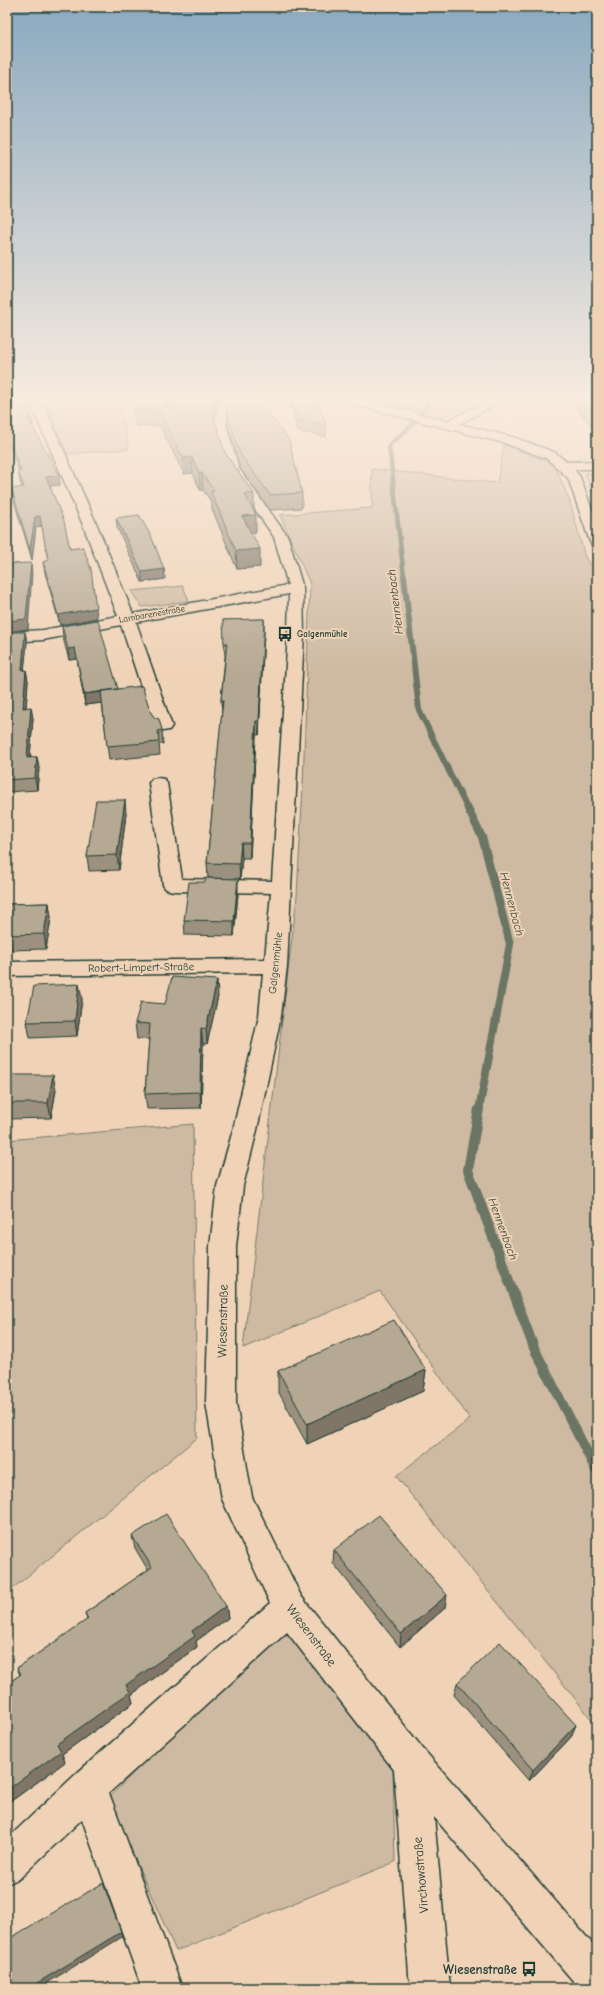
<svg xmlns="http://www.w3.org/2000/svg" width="604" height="1995" viewBox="0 0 604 1995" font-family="'Comic Neue',sans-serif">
<rect width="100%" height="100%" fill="#f0d3b7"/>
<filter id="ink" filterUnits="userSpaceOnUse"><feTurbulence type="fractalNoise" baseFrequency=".025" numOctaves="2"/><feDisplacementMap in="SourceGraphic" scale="8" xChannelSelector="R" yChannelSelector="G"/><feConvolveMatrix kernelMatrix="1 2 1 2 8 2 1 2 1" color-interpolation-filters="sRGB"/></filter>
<g filter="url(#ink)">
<path fill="#cebaa2" stroke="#767c6b" d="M 43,395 L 118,395 L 129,449 L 67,454 Z
M 356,395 L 448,395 L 449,397 L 476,401 L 444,417 Z
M 504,445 L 554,464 L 570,502 L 585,557 L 597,576 L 597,1726 L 396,1476 L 470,1419 L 380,1291 L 243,1348 L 297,896 L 303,785 L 310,584 L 280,515 L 372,508 L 372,469 L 497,483 Z
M 585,473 L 597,474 L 597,495 L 593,494 Z
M 183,586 L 189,601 L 142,607 L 131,591 Z
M 193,1124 L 197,1438 L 7,1593 L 7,1140 Z
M 279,1622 L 393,1770 L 395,1862 L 176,1951 L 108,1799 Z"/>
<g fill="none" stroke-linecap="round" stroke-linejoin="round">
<path stroke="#6b7463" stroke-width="4.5" d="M 404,577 L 389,445 C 405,432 420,420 429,401 L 425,395"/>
<path stroke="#6b7463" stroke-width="6" d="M 404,576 L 419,710 L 468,810"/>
<path stroke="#6b7463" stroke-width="8" d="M 468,809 L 482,837 L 510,944 L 479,1110"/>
<path stroke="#6b7463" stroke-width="10" d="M 479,1109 L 468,1170 L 534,1348 L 597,1472"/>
<defs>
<path id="minor" d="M 27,395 L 39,395 L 97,525 L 133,614 L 288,585 L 274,537 L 227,469 L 214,425 L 221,395 L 233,395 L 226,425 L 239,469 L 288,537 L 303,588 L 304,634 L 287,966 L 281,1016 L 257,1130 L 243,1186 L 236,1246 L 236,1403 L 252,1497 L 301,1596 L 424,1750 L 597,1949 L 597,1988 L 579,1988 L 434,1817 L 450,1988 L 410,1988 L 394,1770 L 287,1632 L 109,1793 L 182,1988 L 142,1988 L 82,1819 L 20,1878 L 7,1884 L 7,1839 L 76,1774 L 270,1603 L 222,1499 L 206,1403 L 210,1246 L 217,1186 L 233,1130 L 259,1016 L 263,973 L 7,976 L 7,962 L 265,959 L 271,893 L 173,891 L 166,889 L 163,885 L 149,783 L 152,779 L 158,778 L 164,779 L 167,783 L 182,879 L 272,881 L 288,634 L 289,594 L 136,622 L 172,726 L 169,730 L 163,731 L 157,730 L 154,726 L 121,625 L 43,640 L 7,642 L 7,632 L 43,630 L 118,616 L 83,525 Z
M 322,395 L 342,395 L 447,421 L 483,403 L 491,395 L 504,395 L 491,407 L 459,424 L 512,437 L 554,452 L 567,462 L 597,461 L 597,469 L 574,469 L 580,477 L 597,523 L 597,546 L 592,545 L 590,542 L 568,478 L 546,458 L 504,443 L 324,397 Z"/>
</defs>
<use href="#minor" stroke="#1f3d34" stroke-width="3"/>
<use href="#minor" fill="#f0d3b7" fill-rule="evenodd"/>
</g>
<path fill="#9c917e" stroke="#1f3d34" d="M 7,395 L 31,417 L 33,426 L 32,426 L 59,475 L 60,485 L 50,486 L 70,549 L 97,618 L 60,625 L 45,573 L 43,562 L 48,560 L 42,526 L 36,527 L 32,560 L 13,498 L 12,489 L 22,488 L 20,481 L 18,472 L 19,472 L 12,451 L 7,441 Z
M 180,395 L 173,408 L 214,417 L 225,453 L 254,494 L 254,511 L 256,532 L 251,533 L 260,567 L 237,569 L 212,509 L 212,503 L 203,490 L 200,490 L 193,473 L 184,474 L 160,426 L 136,426 L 134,410 Z
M 289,395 L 316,395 L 326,425 L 326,437 L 298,431 L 289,401 Z
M 578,395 L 597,395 L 597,428 L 592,427 L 576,407 Z
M 227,411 L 302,493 L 302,508 L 270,510 L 240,468 L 228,425 Z
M 116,518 L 164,569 L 165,579 L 142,582 L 117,527 Z
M 264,619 L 264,633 L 259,735 L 256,735 L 250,858 L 242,858 L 240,879 L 208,878 L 207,863 L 222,713 L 221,700 L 225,657 L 223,620 Z
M 62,626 L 118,689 L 151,713 L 162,730 L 163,744 L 159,744 L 160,755 L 109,760 L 102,703 L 85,705 L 77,659 L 69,660 L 63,638 Z
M 7,632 L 25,632 L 27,642 L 24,670 L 26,670 L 28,681 L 26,708 L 33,718 L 30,757 L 37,757 L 39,768 L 37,790 L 7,792 Z
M 126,814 L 119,870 L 89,871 L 87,856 Z
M 238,894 L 234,936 L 185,935 L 184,920 Z
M 49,903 L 51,918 L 46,949 L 7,950 L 7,904 Z
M 218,996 L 207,1044 L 203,1044 L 201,1108 L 147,1109 L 145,1094 L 149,1039 L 137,1039 L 135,1023 L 165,1004 Z
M 82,999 L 77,1036 L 30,1038 L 27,1022 Z
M 7,1058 L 8,1058 L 11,1073 L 11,1075 L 56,1090 L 51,1118 L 7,1119 Z
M 426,1370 L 423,1391 L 307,1444 L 278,1391 L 278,1371 Z
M 132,1536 L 226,1606 L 228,1618 L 196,1641 L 197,1647 L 131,1695 L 133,1703 L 62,1754 L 65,1762 L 7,1804 L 7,1684 L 20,1675 L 17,1668 L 87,1620 L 85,1613 L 148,1570 L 135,1548 Z
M 334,1550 L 445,1608 L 400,1647 L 333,1563 Z
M 457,1683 L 571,1737 L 529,1781 L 454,1695 Z"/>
<path fill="#7f7667" stroke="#1f3d34" d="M 171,395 L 180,395 L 167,421 L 165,406 Z
M 215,395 L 219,395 L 213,425 L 212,410 Z
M 27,417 L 31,417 L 33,426 L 29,426 Z
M 192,457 L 193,473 L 184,474 L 183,458 Z
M 199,473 L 202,473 L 203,490 L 200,490 Z
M 59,475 L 60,485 L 48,486 L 46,477 Z
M 256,515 L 256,532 L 243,534 L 242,516 Z
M 40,516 L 42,526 L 36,527 L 32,560 L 30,550 L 35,517 Z
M 260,549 L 260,567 L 237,569 L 236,551 Z
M 31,563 L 32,573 L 28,629 L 7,632 L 7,621 Z
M 164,569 L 165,579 L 142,582 L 142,572 Z
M 96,608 L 97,618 L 60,625 L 58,615 Z
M 264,619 L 264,633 L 259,735 L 259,721 Z
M 25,632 L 27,642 L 23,681 L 22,670 Z
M 75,648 L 77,659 L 69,660 L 68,649 Z
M 26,670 L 28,681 L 25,719 L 23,708 Z
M 118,690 L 119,701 L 85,705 L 84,694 Z
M 31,707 L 33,718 L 29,769 L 27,758 Z
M 256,721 L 256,735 L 250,858 L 250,843 Z
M 37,757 L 39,768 L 37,790 L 35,778 Z
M 125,800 L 126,814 L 119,870 L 117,855 Z
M 241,843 L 242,858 L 240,879 L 239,864 Z
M 238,879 L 238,894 L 234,936 L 234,921 Z
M 49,903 L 51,918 L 46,949 L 44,934 Z
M 217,980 L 218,996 L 207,1044 L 206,1029 Z
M 79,984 L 82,999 L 77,1036 L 75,1021 Z
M 201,1028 L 203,1044 L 201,1108 L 200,1092 Z
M 8,1058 L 11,1073 L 8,1090 L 7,1087 L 7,1063 Z
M 53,1075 L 56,1090 L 51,1118 L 48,1103 Z
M 426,1370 L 423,1391 L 307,1444 L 307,1424 Z
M 447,1595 L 445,1608 L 400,1647 L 401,1634 Z
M 226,1606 L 228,1618 L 196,1641 L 197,1647 L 131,1695 L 133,1703 L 62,1754 L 65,1762 L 7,1804 L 7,1790 L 57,1744 L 126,1685 L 192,1631 Z
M 576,1725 L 571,1737 L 529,1781 L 533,1770 Z
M 103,1883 L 122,1937 L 39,1988 L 29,1988 Z"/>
<path fill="#b5a993" stroke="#1f3d34" d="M 7,395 L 22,395 L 31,417 L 27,417 L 59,475 L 46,477 L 64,521 L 70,549 L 83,547 L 91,569 L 96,608 L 58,615 L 43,562 L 48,560 L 40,516 L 35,517 L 30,550 L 12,489 L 24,487 L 18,472 L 21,471 L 10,441 L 7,435 Z
M 142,395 L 171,395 L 165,406 L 169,409 L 178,408 L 185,395 L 215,395 L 212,410 L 225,453 L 254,494 L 245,494 L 256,515 L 242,516 L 260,549 L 236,551 L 211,492 L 214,491 L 202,473 L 199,473 L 192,457 L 183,458 L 159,411 L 134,410 Z
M 231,395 L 254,395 L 289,440 L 302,493 L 270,495 L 240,454 L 227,411 Z
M 290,395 L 316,395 L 326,425 L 298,420 Z
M 579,395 L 597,395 L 597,414 L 594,414 Z
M 139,515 L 152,538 L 164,569 L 142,572 L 116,518 Z
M 31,563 L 26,619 L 7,621 L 7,571 L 9,564 Z
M 264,619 L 259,721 L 256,721 L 250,843 L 241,843 L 239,864 L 207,863 L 223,700 L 221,700 L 227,643 L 224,643 L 223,620 Z
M 98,620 L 118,689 L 84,694 L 75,648 L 68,649 L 62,626 Z
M 7,632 L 25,632 L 22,670 L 26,670 L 23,708 L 31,707 L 27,758 L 37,757 L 35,778 L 7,780 Z
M 142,686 L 151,713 L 155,718 L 159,719 L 162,730 L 158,731 L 159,742 L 107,746 L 101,691 Z
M 96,800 L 125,800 L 117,855 L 87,856 Z
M 206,878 L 238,879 L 234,921 L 184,920 L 189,882 L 205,882 Z
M 49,903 L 44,934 L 7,935 L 7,904 Z
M 172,977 L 217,980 L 206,1029 L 201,1028 L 200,1092 L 145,1094 L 150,1024 L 135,1023 L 141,1002 L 165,1004 Z
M 79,984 L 75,1021 L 27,1022 L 34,986 Z
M 7,1075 L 53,1075 L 48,1103 L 7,1103 Z
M 394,1320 L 426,1370 L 307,1424 L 278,1371 Z
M 166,1514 L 226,1606 L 192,1631 L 195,1636 L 126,1685 L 130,1692 L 57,1744 L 61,1751 L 7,1790 L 7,1684 L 21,1674 L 17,1668 L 88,1619 L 85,1613 L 152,1567 L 132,1536 Z
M 379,1515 L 447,1595 L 401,1634 L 334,1550 Z
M 500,1642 L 576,1725 L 533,1770 L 457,1683 Z
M 103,1883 L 121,1932 L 29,1988 L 7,1988 L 7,1940 Z
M 375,1984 L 375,1988 L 308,1988 Z"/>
</g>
<linearGradient id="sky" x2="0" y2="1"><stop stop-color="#8aa9c0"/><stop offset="0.59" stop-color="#f8ebdf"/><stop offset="1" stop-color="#f8ebdf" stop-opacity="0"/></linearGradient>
<rect width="604" height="674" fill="url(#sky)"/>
<defs>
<symbol id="bus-bare" viewBox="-9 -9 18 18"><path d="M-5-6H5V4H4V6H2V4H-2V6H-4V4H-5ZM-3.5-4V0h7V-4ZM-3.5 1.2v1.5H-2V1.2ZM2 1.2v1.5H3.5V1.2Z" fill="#1f3d34" stroke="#f0d3b7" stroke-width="2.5" paint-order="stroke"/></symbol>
</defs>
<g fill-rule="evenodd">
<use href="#bus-bare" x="274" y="623" width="22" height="22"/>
<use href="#bus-bare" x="518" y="1958" width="22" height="22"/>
</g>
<g text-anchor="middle" stroke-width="4" stroke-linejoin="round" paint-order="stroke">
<g font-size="9" fill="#1f3d34" stroke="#f0d3b7">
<text transform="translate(152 614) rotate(-10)" y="3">Lambarenestraße</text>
</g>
<g font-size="9" font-weight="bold" fill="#1f3d34" stroke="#f0d3b7" text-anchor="start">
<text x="297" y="637">Galgenmühle</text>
</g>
<g font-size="11" fill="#1f3d34" stroke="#f0d3b7">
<text transform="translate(275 963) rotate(-84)" y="4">Galgenmühle</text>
<text transform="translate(141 967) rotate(-1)" y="4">Robert-Limpert-Straße</text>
</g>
<g font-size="12" font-style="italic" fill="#324b40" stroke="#f0d3b7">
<text transform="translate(395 602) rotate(-97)" y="4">Hennenbach</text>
<text transform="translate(512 904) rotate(75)" y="4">Hennenbach</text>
<text transform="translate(503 1229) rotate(70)" y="4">Hennenbach</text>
</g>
<g font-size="13" fill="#1f3d34" stroke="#f0d3b7">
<text transform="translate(222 1321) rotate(-89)" y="5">Wiesenstraße</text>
<text transform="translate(312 1635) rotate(53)" y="5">Wiesenstraße</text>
<text transform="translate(420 1875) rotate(-95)" y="5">Virchowstraße</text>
</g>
<g font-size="13" font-weight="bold" fill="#1f3d34" stroke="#f0d3b7" text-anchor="end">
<text x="517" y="1974">Wiesenstraße</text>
</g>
</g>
<rect width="604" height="1995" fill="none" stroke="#f0d3b7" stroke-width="24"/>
<rect x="12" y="12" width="580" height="1971" fill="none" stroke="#1f3d34" stroke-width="1.5" filter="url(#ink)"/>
</svg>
